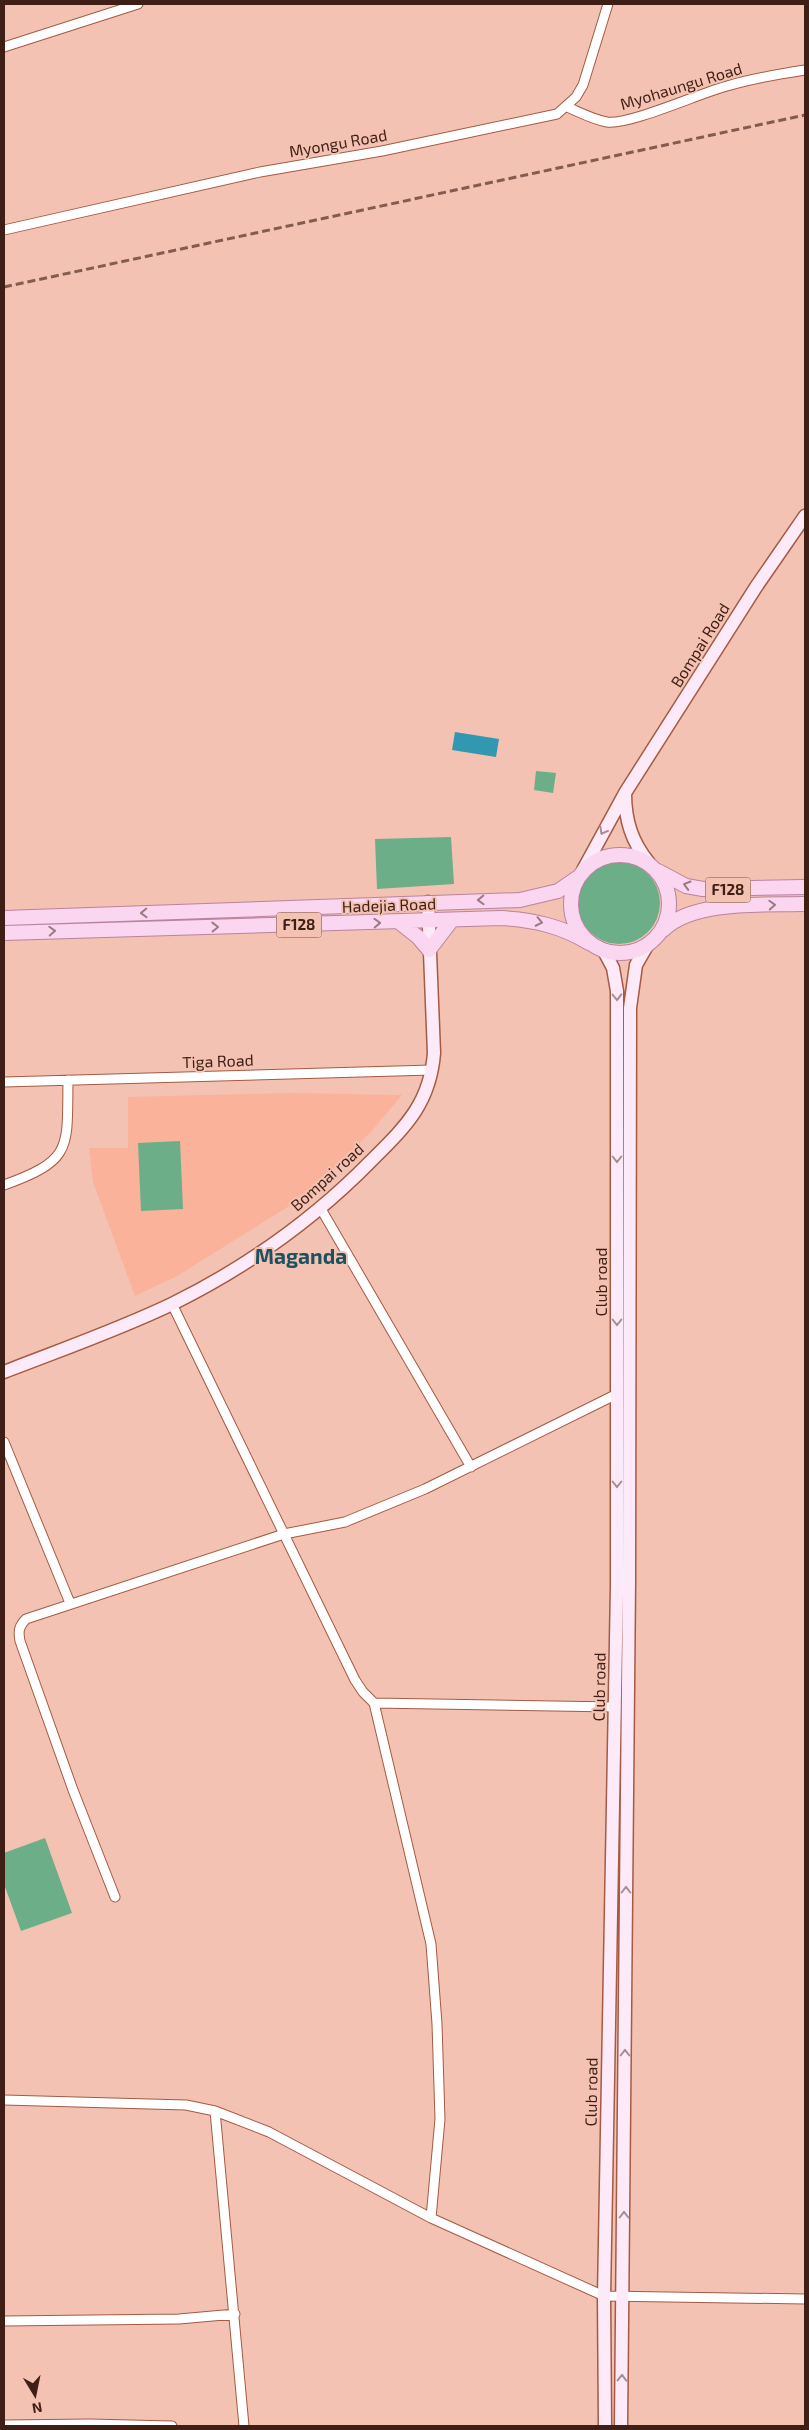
<svg xmlns="http://www.w3.org/2000/svg" width="809" height="2430" viewBox="0 0 809 2430" font-family="'Exo 2',sans-serif">
<rect width="100%" height="100%" fill="#f4c2b2"/>
<path fill="#fab29b" d="M 290,1093 L 402,1095 L 371,1132 L 337,1166 L 294,1203 L 177,1276 L 135,1296 L 93,1182 L 89,1148 L 128,1148 L 128,1097 Z"/>
<path fill="#6bae88" d="M 536,771 L 556,773 L 553,793 L 534,790 Z
M 451,837 L 454,884 L 377,889 L 375,839 Z
M578 903a41 41 0 1 1 82 0a41 41 0 1 1-82 0Z
M 180,1141 L 183,1209 L 141,1211 L 138,1143 Z
M 45,1838 L 72,1913 L 21,1931 L 4,1884 L 4,1853 Z"/>
<path fill="#3297b0" d="M 455,732 L 499,739 L 496,757 L 452,750 Z"/>
<g fill="none" stroke-linecap="round" stroke-linejoin="round">
<defs>
<path id="street" d="M 4,47 L 138,4
M 567,107 C 579,112 594,120 607,122 C 630,125 700,93 727,86 C 753,78 779,74 805,70
M 4,230 L 260,172 L 382,151 L 557,114 L 576,97 L 583,85 L 608,4
M 4,1082 L 432,1070
M 4,1185 C 73,1160 67,1149 68,1080
M 321,1209 L 471,1467
M 172,1304 L 355,1680 L 363,1692 L 374,1703 L 431,1944 L 437,2024 L 440,2119 L 431,2218
M 4,1442 L 70,1603
M 374,1703 L 615,1707
M 115,1897 L 73,1790 L 20,1641 C 18,1631 19,1626 26,1619 L 284,1534 L 345,1522 L 425,1489 L 617,1394
M 4,2100 L 186,2105 L 215,2111 L 269,2132 L 431,2218 L 604,2296 L 805,2299
M 215,2111 L 244,2426
M 4,2321 L 179,2319 L 235,2314
M 4,2425 L 90,2424 L 172,2426"/>
<path id="secondary" d="M 625,793 C 625,821 632,842 649,863
M 583,870 L 625,793 L 756,587 L 805,516
M 604,951 L 613,968 L 617,991 L 617,1586 L 604,2296 L 605,2426
M 4,1372 C 60,1350 118,1330 172,1304 C 245,1268 314,1219 371,1161 C 405,1127 430,1104 434,1053 L 428,902
M 621,2426 L 629,1581 L 630,1008 L 636,965 L 648,944"/>
<path id="primary" d="M571 904a49 49 0 1 1 98 0a49 49 0 1 1-98 0Z
M 658,871 L 686,886 L 703,889 L 805,887
M 4,918 L 520,900 L 558,891 L 577,878
M 399,922 L 418,937 L 429,950 L 452,920
M 663,930 C 693,900 764,905 805,904
M 4,933 L 501,918 C 534,920 561,926 589,943"/>
</defs>
<use href="#street" stroke="#a45a43" stroke-width="11"/>
<use href="#secondary" stroke="#a45a43" stroke-width="15"/>
<use href="#primary" stroke="#b8839d" stroke-width="16"/>
<use href="#street" stroke="#fff" stroke-width="9"/>
<use href="#secondary" stroke="#fdeaf8" stroke-width="12"/>
<use href="#primary" stroke="#fbd6f0" stroke-width="14"/>
<path stroke="#825c50" stroke-width="3" stroke-dasharray="8 4" stroke-linecap="butt" d="M 4,287 L 805,115"/>
</g>
<defs><path id="oneway-chevron" d="M-2-3.5L2.5 0L-2 3.5" fill="none" stroke-width="1.6" stroke-linecap="round" stroke-linejoin="round" transform="scale(1.25)"/></defs>
<g stroke="#a78e92">
<use href="#oneway-chevron" transform="translate(603 831) rotate(119)"/>
<use href="#oneway-chevron" transform="translate(617 997) rotate(89)"/>
<use href="#oneway-chevron" transform="translate(617 1159) rotate(90)"/>
<use href="#oneway-chevron" transform="translate(617 1322) rotate(90)"/>
<use href="#oneway-chevron" transform="translate(617 1484) rotate(90)"/>
<use href="#oneway-chevron" transform="translate(626 1890) rotate(-90)"/>
<use href="#oneway-chevron" transform="translate(625 2053) rotate(-90)"/>
<use href="#oneway-chevron" transform="translate(624 2215) rotate(-90)"/>
<use href="#oneway-chevron" transform="translate(622 2378) rotate(-89)"/>
</g>
<g stroke="#9c7a82">
<use href="#oneway-chevron" transform="translate(687 885) rotate(-164)"/>
<use href="#oneway-chevron" transform="translate(481 900) rotate(178)"/>
<use href="#oneway-chevron" transform="translate(772 905) rotate(-3)"/>
<use href="#oneway-chevron" transform="translate(144 913) rotate(178)"/>
<use href="#oneway-chevron" transform="translate(539 922) rotate(12)"/>
<use href="#oneway-chevron" transform="translate(377 923) rotate(-2)"/>
<use href="#oneway-chevron" transform="translate(215 927) rotate(-1)"/>
<use href="#oneway-chevron" transform="translate(52 931) rotate(-3)"/>
</g>
<g text-anchor="middle" stroke-width="4" stroke-linejoin="round" paint-order="stroke">
<g fill="#f4c2b2" stroke="#754f44" stroke-width="1">
<rect x="705.5" y="877.5" width="45" height="25" rx="4"/>
<rect x="276.5" y="912.5" width="45" height="25" rx="4"/>
</g>
<g font-size="15" font-weight="bold" fill="#3e1e15">
<text x="728" y="895">F128</text>
<text x="299" y="930">F128</text>
</g>
<g font-size="16" fill="#3e1e15" stroke="#f4c2b2">
<text transform="translate(681 86) rotate(-17)" y="6">Myohaungu Road</text>
<text transform="translate(338 143) rotate(-10)" y="6">Myongu Road</text>
<text transform="translate(700 645) rotate(-58)" y="6">Bompai Road</text>
<text transform="translate(389 905) rotate(-2)" y="6">Hadejia Road</text>
<text transform="translate(218 1061) rotate(-2)" y="6">Tiga Road</text>
<text transform="translate(327 1177) rotate(-42)" y="6">Bompai road</text>
<text transform="translate(601 1282) rotate(-90)" y="6">Club road</text>
<text transform="translate(599 1687) rotate(-89)" y="6">Club road</text>
<text transform="translate(591 2092) rotate(-89)" y="6">Club road</text>
</g>
<g font-size="21" font-weight="bold" fill="#1c515f" stroke="#f4c2b2">
<text x="301" y="1264">Maganda</text>
</g>
</g>
<rect width="809" height="2430" fill="none" stroke="#3e1e15" stroke-width="10"/>
<g transform="translate(35 2395) rotate(170)" stroke="#f4c2b2" stroke-width="4" paint-order="stroke">
<path d="M0-4L9 19L0 12L-9 19Z" fill="#3e1e15"/>
<text y="-8" font-size="14" font-weight="bold" text-anchor="middle" fill="#3e1e15">N</text>
</g>
</svg>
